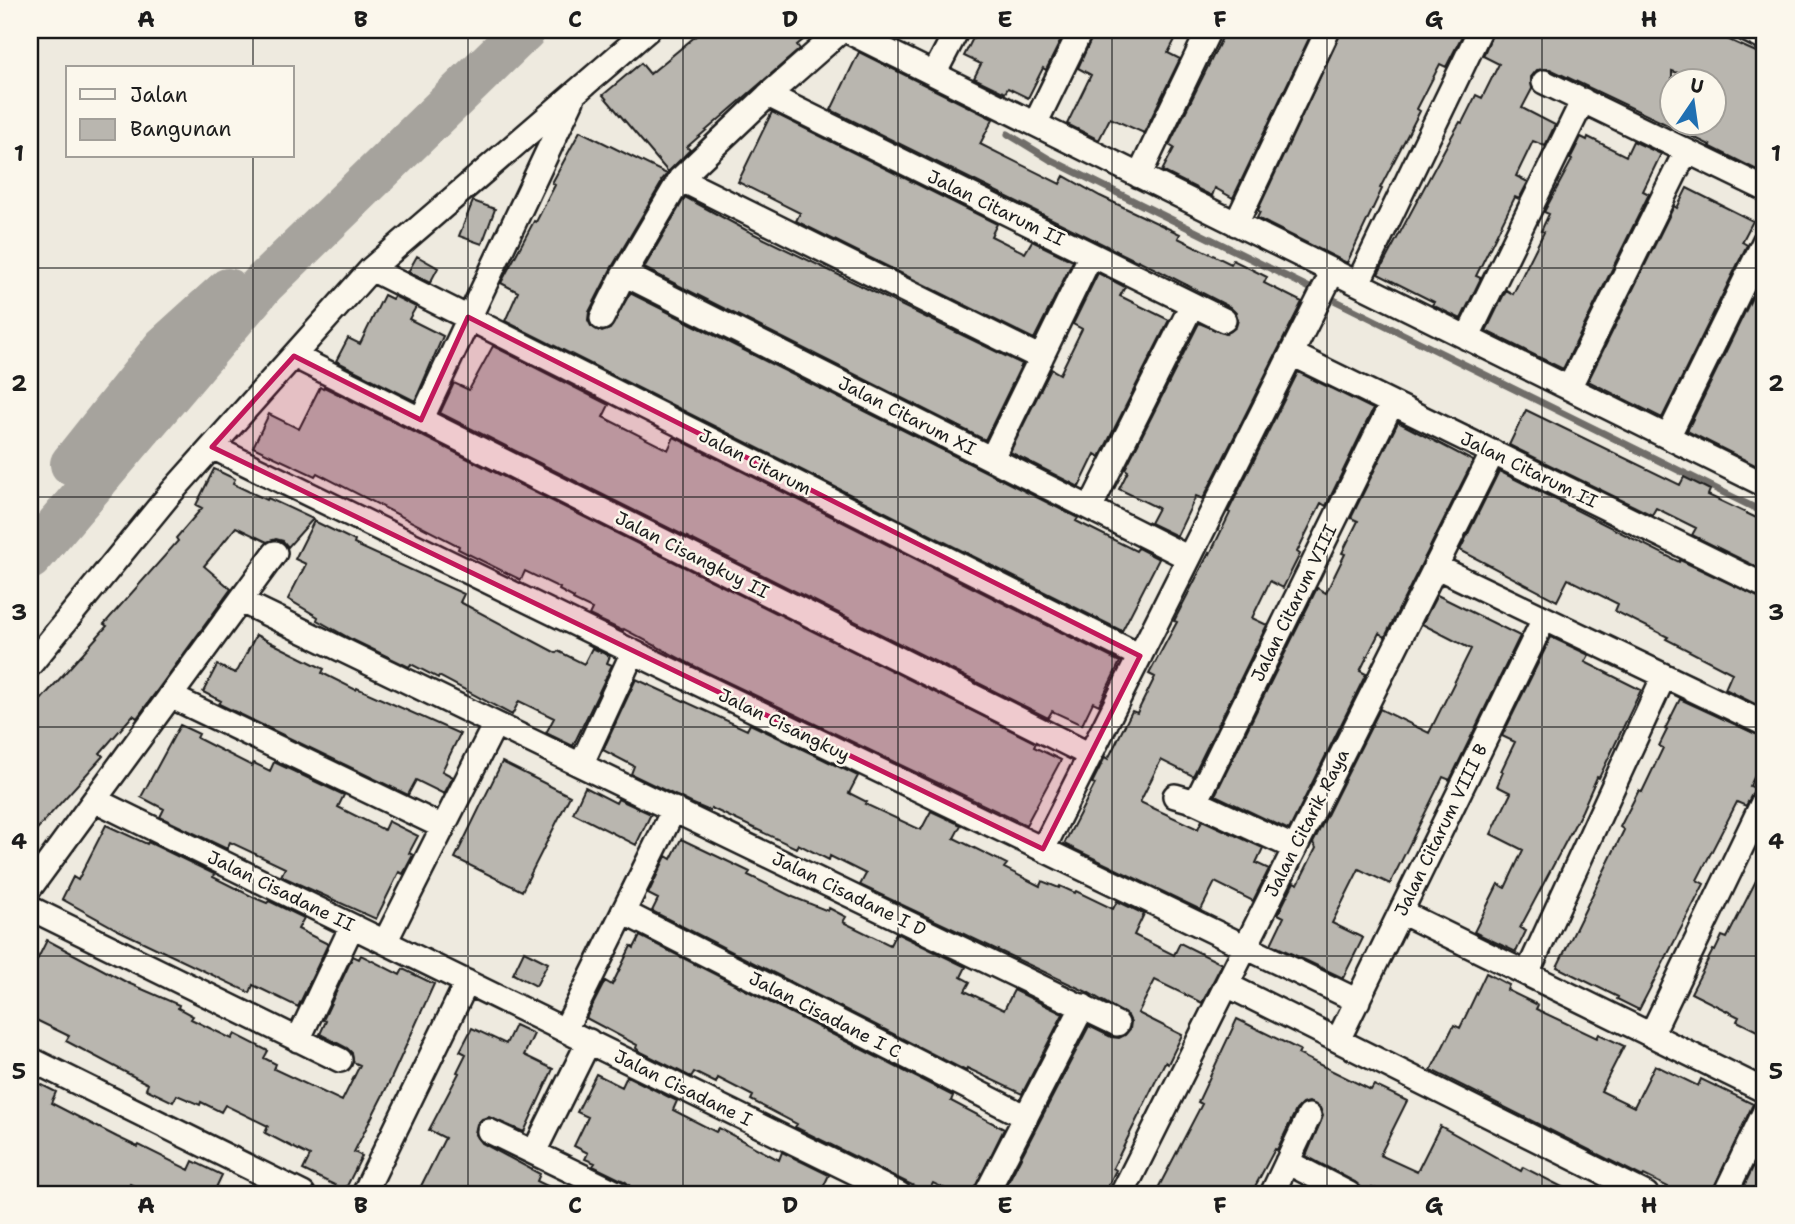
<svg xmlns="http://www.w3.org/2000/svg" width="1795" height="1224" viewBox="0 0 1795 1224" font-family="'Shantell Sans',sans-serif">
<rect width="100%" height="100%" fill="#eeeadf"/>
<filter id="ink" filterUnits="userSpaceOnUse"><feTurbulence type="fractalNoise" baseFrequency=".0143" numOctaves="2"/><feDisplacementMap in="SourceGraphic" scale="14" xChannelSelector="R" yChannelSelector="G"/><feConvolveMatrix kernelMatrix="1 2 1 2 8 2 1 2 1" color-interpolation-filters="sRGB"/></filter>
<g filter="url(#ink)">
<g fill="none" stroke-linecap="round" stroke-linejoin="round">
<path stroke="#6f6d69" stroke-width="7" d="M 1008,134 L 1049,159 L 1765,513"/>
<path stroke="#a6a39d" stroke-width="44" d="M 72,464 L 165,347 L 228,290
M 30,558 L 263,284 L 524,30"/>
</g>
<path fill="#b9b6af" stroke="#1c1c1c" stroke-width="2" fill-rule="evenodd" d="M 703,30 L 815,30 L 797,45 L 800,49 L 687,147 L 690,150 L 668,172 L 603,95 L 641,63 L 650,74 Z
M 977,30 L 1066,30 L 1046,70 L 1043,68 L 1028,98 L 1008,88 L 1005,93 L 974,78 L 981,64 L 964,56 Z
M 1095,30 L 1180,30 L 1168,53 L 1180,59 L 1144,133 L 1110,118 L 1099,140 L 1067,124 L 1091,75 L 1078,68 Z
M 1226,30 L 1313,30 L 1233,198 L 1215,188 L 1212,196 L 1162,171 L 1174,148 L 1169,145 Z
M 1342,30 L 1465,30 L 1446,67 L 1440,64 L 1417,109 L 1420,111 L 1380,188 L 1382,189 L 1347,263 L 1257,218 L 1260,212 L 1258,210 Z
M 1494,30 L 1707,30 L 1765,56 L 1765,174 L 1709,146 L 1710,145 L 1550,69 L 1537,70 L 1531,77 L 1532,89 L 1522,108 L 1555,125 L 1545,146 L 1533,141 L 1516,176 L 1528,182 L 1519,199 L 1515,197 L 1476,276 L 1481,278 L 1461,319 L 1432,305 L 1434,302 L 1378,274 L 1449,141 L 1460,122 L 1462,123 L 1476,95 L 1482,98 L 1499,64 L 1483,56 ZM 1672,71 L 1698,80 L 1714,80 L 1714,122 L 1672,122 Z
M 859,52 L 993,119 L 980,144 L 1060,184 L 1064,176 L 1100,196 L 1180,234 L 1178,238 L 1231,264 L 1233,260 L 1267,277 L 1264,283 L 1302,302 L 1203,499 L 1196,496 L 1177,536 L 1150,523 L 1158,508 L 1119,489 L 1128,471 L 1125,469 L 1199,323 L 1226,334 L 1236,327 L 1238,320 L 1236,313 L 1230,307 L 1138,260 L 1137,261 L 831,110 Z
M 772,112 L 997,224 L 991,236 L 1025,253 L 1032,241 L 1073,261 L 1034,339 L 796,221 L 800,213 L 738,182 Z
M 580,131 L 667,174 L 661,181 L 662,182 L 612,267 L 589,312 L 588,320 L 591,326 L 602,332 L 610,329 L 630,293 L 1078,518 L 1076,521 L 1136,551 L 1138,548 L 1159,559 L 1122,631 L 505,321 L 518,292 L 501,283 L 534,221 L 536,222 L 555,185 L 552,183 Z
M 1581,137 L 1587,140 L 1588,137 L 1626,156 L 1633,141 L 1661,154 L 1643,191 L 1649,194 L 1563,369 L 1486,331 L 1506,290 L 1513,294 L 1544,232 L 1541,231 L 1549,214 L 1544,212 L 1572,160 L 1570,159 Z
M 1687,188 L 1753,221 L 1742,242 L 1747,245 L 1662,418 L 1588,381 L 1674,206 L 1677,208 Z
M 685,197 L 746,230 L 1022,364 L 985,440 L 644,268 Z
M 473,201 L 495,209 L 482,244 L 459,236 Z
M 417,256 L 438,268 L 430,283 L 408,272 Z
M 1098,273 L 1125,287 L 1120,296 L 1169,320 L 1100,457 L 1095,454 L 1079,487 L 1010,452 L 1051,369 L 1060,374 L 1082,329 L 1073,324 Z
M 1763,275 L 1765,276 L 1765,470 L 1687,431 Z
M 384,295 L 392,299 L 394,296 L 416,307 L 409,319 L 443,336 L 415,401 L 336,361 L 348,338 L 360,344 Z
M 493,346 L 609,405 L 603,417 L 668,450 L 674,437 L 1120,662 L 1099,705 L 1093,702 L 1082,725 L 1052,711 L 1048,718 L 440,413 L 454,383 L 469,390 Z
M 1298,372 L 1373,409 L 1326,506 L 1321,503 L 1297,552 L 1300,554 L 1283,588 L 1270,581 L 1252,618 L 1267,625 L 1193,776 L 1161,760 L 1140,802 L 1198,829 L 1202,820 L 1263,848 L 1256,863 L 1269,869 L 1253,901 L 1215,882 L 1201,910 L 1064,844 L 1095,784 L 1092,783 L 1105,757 L 1108,759 L 1132,711 L 1137,713 L 1155,677 L 1149,674 L 1177,622 L 1174,621 L 1209,553 L 1210,554 L 1230,513 L 1228,512 Z
M 320,387 L 323,389 L 324,387 L 1036,743 L 1034,747 L 1061,760 L 1026,825 L 692,665 L 624,629 L 623,631 L 589,615 L 592,609 L 573,600 L 574,598 L 559,590 L 560,588 L 525,571 L 521,580 L 458,549 L 459,546 L 317,473 L 315,476 L 253,447 L 269,414 L 299,429 Z
M 1526,410 L 1680,485 L 1684,477 L 1710,490 L 1708,495 L 1765,522 L 1765,571 L 1692,535 L 1696,528 L 1656,508 L 1652,515 L 1509,445 Z
M 1398,422 L 1473,461 L 1385,637 L 1379,633 L 1360,671 L 1366,674 L 1289,830 L 1215,795 L 1317,588 L 1326,593 L 1345,554 L 1342,553 L 1358,521 L 1351,518 Z
M 214,469 L 235,479 L 233,484 L 267,500 L 268,498 L 313,519 L 288,547 L 283,541 L 276,539 L 267,542 L 236,527 L 204,566 L 231,589 L 137,718 L 133,715 L 100,753 L 103,756 L 30,837 L 30,712 L 107,626 L 104,624 L 178,541 L 176,538 L 202,508 L 196,505 Z
M 1499,471 L 1679,562 L 1680,560 L 1765,600 L 1765,709 L 1725,689 L 1732,673 L 1666,639 L 1668,637 L 1615,611 L 1618,604 L 1568,579 L 1557,601 L 1460,550 Z
M 314,521 L 355,541 L 354,544 L 464,594 L 460,602 L 556,653 L 558,651 L 584,664 L 592,648 L 610,656 L 607,663 L 612,665 L 573,746 L 546,733 L 554,718 L 519,701 L 512,715 L 439,676 L 438,678 L 411,664 L 409,667 L 351,639 L 317,620 L 318,617 L 288,599 L 306,564 L 295,559 Z
M 1437,595 L 1520,636 L 1450,780 L 1443,777 L 1390,884 L 1359,869 L 1332,923 L 1363,938 L 1343,978 L 1271,944 L 1284,917 L 1278,914 L 1294,882 L 1298,884 L 1316,848 L 1313,843 L 1380,709 L 1429,733 L 1471,649 L 1422,624 Z
M 256,635 L 324,669 L 322,673 L 356,690 L 357,688 L 460,734 L 442,771 L 453,777 L 444,794 L 416,780 L 408,795 L 219,704 L 221,701 L 203,692 L 217,665 L 235,673 L 238,670 Z
M 1551,637 L 1589,655 L 1585,662 L 1641,690 L 1599,778 L 1597,777 L 1582,811 L 1520,928 L 1526,931 L 1516,952 L 1474,932 L 1498,884 L 1505,888 L 1523,850 L 1491,834 L 1511,793 L 1497,786 L 1503,772 L 1501,771 L 1515,742 L 1502,736 Z
M 636,679 L 747,730 L 750,724 L 858,776 L 849,793 L 867,802 L 865,804 L 921,830 L 931,811 L 961,825 L 954,838 L 1007,864 L 1004,868 L 1040,886 L 1042,881 L 1059,888 L 1060,886 L 1075,893 L 1076,891 L 1113,909 L 1117,901 L 1144,914 L 1134,935 L 1174,955 L 1180,943 L 1222,964 L 1202,1003 L 1155,980 L 1138,1013 L 1182,1035 L 1168,1064 L 1165,1062 L 1113,1168 L 1116,1170 L 1104,1194 L 1002,1194 L 1089,1026 L 1111,1037 L 1119,1038 L 1125,1035 L 1130,1029 L 1131,1022 L 1128,1016 L 1089,993 L 860,885 L 866,874 L 830,856 L 829,860 L 798,844 L 796,848 L 711,808 L 710,811 L 691,803 L 631,774 L 634,766 L 603,750 Z
M 1680,699 L 1765,738 L 1765,754 L 1750,786 L 1755,788 L 1746,806 L 1737,802 L 1697,880 L 1704,884 L 1639,1010 L 1617,999 L 1618,997 L 1557,967 L 1624,830 L 1620,827 L 1639,790 L 1642,792 L 1663,748 L 1659,746 L 1667,730 L 1665,729 Z
M 180,725 L 199,734 L 197,738 L 252,766 L 254,763 L 270,771 L 274,762 L 344,795 L 338,807 L 384,830 L 388,821 L 418,836 L 409,853 L 413,855 L 403,874 L 399,872 L 376,919 L 281,876 L 285,868 L 230,842 L 227,849 L 160,817 L 164,809 L 141,797 Z
M 502,762 L 570,796 L 522,891 L 455,858 Z
M 585,787 L 616,803 L 618,799 L 651,814 L 636,845 L 573,813 Z
M 106,825 L 147,844 L 148,842 L 214,874 L 213,877 L 255,898 L 267,903 L 269,901 L 304,918 L 298,929 L 328,944 L 298,1007 L 253,985 L 250,993 L 118,930 L 62,899 L 73,877 L 78,880 Z
M 681,839 L 750,872 L 748,875 L 793,897 L 828,911 L 829,908 L 846,917 L 843,922 L 890,945 L 896,933 L 966,967 L 961,977 L 970,982 L 965,991 L 1004,1010 L 1014,990 L 1063,1014 L 1022,1094 L 967,1068 L 966,1071 L 652,911 L 658,899 L 648,894 L 666,856 L 671,859 Z
M 1765,863 L 1765,1035 L 1737,1021 L 1739,1017 L 1691,993 L 1713,950 L 1715,951 L 1722,936 L 1727,938 Z
M 640,936 L 953,1096 L 951,1101 L 1004,1129 L 972,1194 L 956,1194 L 933,1183 L 928,1193 L 795,1127 L 797,1124 L 751,1100 L 753,1096 L 718,1078 L 716,1083 L 694,1072 L 691,1077 L 639,1051 L 636,1048 L 637,1045 L 586,1018 L 605,981 L 612,985 L 631,946 L 634,948 Z
M 47,940 L 128,983 L 179,1005 L 178,1008 L 193,1016 L 191,1019 L 232,1039 L 235,1034 L 268,1051 L 264,1058 L 276,1064 L 274,1069 L 342,1101 L 360,1065 L 353,1062 L 352,1053 L 347,1048 L 320,1034 L 326,1021 L 323,1020 L 353,956 L 359,959 L 361,955 L 400,975 L 403,969 L 434,984 L 390,1081 L 354,1152 L 362,1156 L 345,1190 L 303,1170 L 310,1156 L 265,1133 L 268,1126 L 225,1105 L 221,1112 L 201,1102 L 200,1105 L 177,1095 L 173,1102 L 146,1089 L 148,1084 L 66,1041 L 69,1036 L 30,1017 L 30,974 Z
M 524,951 L 548,963 L 536,986 L 513,974 Z
M 1486,973 L 1509,985 L 1507,990 L 1538,1005 L 1536,1009 L 1597,1038 L 1599,1034 L 1624,1046 L 1601,1091 L 1634,1107 L 1655,1065 L 1698,1086 L 1701,1079 L 1753,1104 L 1711,1194 L 1682,1194 L 1644,1175 L 1643,1177 L 1431,1070 L 1454,1025 L 1460,1028 Z
M 1237,1019 L 1300,1050 L 1298,1054 L 1371,1090 L 1374,1085 L 1407,1101 L 1380,1155 L 1417,1172 L 1440,1126 L 1521,1171 L 1523,1167 L 1576,1194 L 1387,1194 L 1372,1187 L 1368,1194 L 1363,1194 L 1361,1187 L 1355,1182 L 1306,1156 L 1323,1116 L 1320,1108 L 1309,1102 L 1302,1104 L 1296,1110 L 1277,1150 L 1275,1149 L 1251,1194 L 1155,1194 L 1202,1104 L 1198,1102 Z
M 515,1025 L 534,1034 L 524,1055 L 553,1069 L 524,1132 L 489,1117 L 482,1119 L 477,1124 L 475,1133 L 482,1143 L 540,1174 L 537,1181 L 564,1194 L 417,1194 L 445,1138 L 429,1130 L 459,1073 L 457,1072 L 466,1054 L 460,1051 L 472,1028 L 506,1044 Z
M 596,1074 L 622,1087 L 627,1076 L 677,1101 L 673,1110 L 716,1132 L 719,1128 L 779,1160 L 782,1152 L 829,1175 L 820,1194 L 633,1194 L 631,1187 L 626,1182 L 593,1166 L 595,1163 L 585,1159 L 588,1153 L 574,1146 L 588,1117 L 577,1112 Z
M 30,1079 L 56,1092 L 51,1103 L 117,1137 L 138,1147 L 139,1145 L 189,1170 L 193,1161 L 222,1175 L 213,1194 L 152,1194 L 130,1184 L 125,1194 L 30,1194 Z
M 1765,1143 L 1765,1194 L 1740,1194 Z"/>
<g fill="none" stroke-linecap="round" stroke-linejoin="round">
<defs>
<path id="street" d="M 845,30 L 1765,485
M 1747,30 L 1765,39
M 934,74 L 957,30
M 1544,82 L 1765,189
M 768,95 L 1224,320
M 1035,124 L 1081,30
M 1139,176 L 1209,30
M 680,179 L 1041,358
M 1236,224 L 1328,30
M 371,269 L 1140,656
M 624,274 L 1189,558
M 1358,283 L 1480,30
M 602,318 L 624,274 L 680,179 L 768,95 L 842,30
M 1467,338 L 1583,100
M 1292,354 L 1765,586
M 294,356 L 1090,755
M 1569,388 L 1686,151
M 421,420 L 572,100
M 1668,437 L 1765,240
M 212,447 L 633,652 L 1358,1001
M 992,458 L 1091,255
M 1090,508 L 1192,305
M 1435,566 L 1765,724
M 241,601 L 1117,1024
M 30,665 L 169,495 L 371,269 L 648,30
M 170,696 L 443,827
M 581,765 L 633,652
M 1175,796 L 1196,802 L 1295,848
M 95,800 L 899,1194
M 1196,802 L 1392,403
M 1043,849 L 1333,271
M 30,888 L 275,553
M 30,908 L 340,1060
M 623,912 L 1026,1117
M 1401,912 L 1765,1091
M 385,942 L 495,724
M 1527,974 L 1664,676
M 1227,985 L 1646,1194
M 565,1030 L 674,809
M 1651,1035 L 1765,798
M 298,1040 L 352,926
M 1338,1040 L 1544,619
M 30,1059 L 303,1194
M 489,1131 L 619,1194
M 534,1152 L 589,1041
M 1287,1162 L 1349,1194
M 364,1194 L 467,982
M 986,1194 L 1083,1006
M 1122,1194 L 1493,452
M 1272,1194 L 1309,1116
M 1725,1194 L 1765,1111"/>
</defs>
<use href="#street" stroke="#1c1c1c" stroke-width="28"/>
<use href="#street" stroke="#fbf7ec" stroke-width="23"/>
</g>
</g>
<path fill="#c2185b" fill-opacity="0.2" stroke="#c2185b" stroke-width="5" stroke-linejoin="round" d="M 468,317 L 1140,656 L 1043,849 L 212,447 L 294,356 L 421,420 Z"/>
<path fill="none" stroke="#1c1c1c" stroke-width="2" stroke-opacity="0.55" d="M 253,30 L 253,68M 468,30 L 468,1194M 683,30 L 683,1194M 898,30 L 898,1194M 1112,30 L 1112,1194M 1327,30 L 1327,1194M 1542,30 L 1542,1194M 253,156 L 253,1194M 30,268 L 1765,268M 30,497 L 1765,497M 30,727 L 1765,727M 30,956 L 1765,956"/>
<g text-anchor="middle" stroke-width="5" stroke-linejoin="round" paint-order="stroke">
<g font-size="18" fill="#1c1c1c" stroke="#fbf7ec">
<text transform="translate(996 208) rotate(26)" y="6">Jalan Citarum II</text>
<text transform="translate(907 416) rotate(27)" y="6">Jalan Citarum XI</text>
<text transform="translate(755 462) rotate(27)" y="6">Jalan Citarum</text>
<text transform="translate(1529 470) rotate(26)" y="6">Jalan Citarum II</text>
<text transform="translate(692 555) rotate(27)" y="6">Jalan Cisangkuy II</text>
<text transform="translate(1294 603) rotate(-64)" y="6">Jalan Citarum VIII</text>
<text transform="translate(784 725) rotate(26)" y="6">Jalan Cisangkuy</text>
<text transform="translate(1307 823) rotate(-63)" y="6">Jalan Citarik Raya</text>
<text transform="translate(1441 830) rotate(-64)" y="6">Jalan Citarum VIII B</text>
<text transform="translate(281 891) rotate(26)" y="6">Jalan Cisadane II</text>
<text transform="translate(849 894) rotate(26)" y="6">Jalan Cisadane I D</text>
<text transform="translate(825 1015) rotate(27)" y="6">Jalan Cisadane I C</text>
<text transform="translate(683 1088) rotate(26)" y="6">Jalan Cisadane I</text>
</g>
</g>
<rect width="1795" height="1224" fill="none" stroke="#fbf7ec" stroke-width="77"/>
<rect x="66" y="66" width="228" height="91" fill="#fbf7ec" stroke="#a29f99" stroke-width="2"/>
<rect x="80" y="89" width="35" height="10" fill="#fbf7ec" stroke="#a29f99" stroke-width="2"/>
<text x="130" y="102" font-size="21" fill="#1c1c1c">Jalan</text>
<rect x="80" y="119" width="35" height="21" fill="#b9b6af" stroke="#a29f99" stroke-width="2"/>
<text x="130" y="136" font-size="21" fill="#1c1c1c">Bangunan</text>
<g transform="translate(1693 102) rotate(13)"><circle r="33" fill="#fbf7ec" stroke="#a29f99" stroke-width="2"/>
<path d="M0-5L12 26L0 18L-12 26Z" fill="#1f6fb2"/>
<text y="-10" font-size="19" font-weight="bold" text-anchor="middle" fill="#1c1c1c">U</text>
</g>
<rect x="38" y="38" width="1718" height="1148" fill="none" stroke="#1c1c1c" stroke-width="2.5"/>
<g font-size="23" text-anchor="middle" font-weight="bold" fill="#1c1c1c">
<text x="146" y="27">A</text>
<text x="361" y="27">B</text>
<text x="575" y="27">C</text>
<text x="790" y="27">D</text>
<text x="1005" y="27">E</text>
<text x="1220" y="27">F</text>
<text x="1434" y="27">G</text>
<text x="1649" y="27">H</text>
<text x="19" y="161">1</text>
<text x="1776" y="161">1</text>
<text x="19" y="391">2</text>
<text x="1776" y="391">2</text>
<text x="19" y="620">3</text>
<text x="1776" y="620">3</text>
<text x="19" y="849">4</text>
<text x="1776" y="849">4</text>
<text x="19" y="1079">5</text>
<text x="1776" y="1079">5</text>
<text x="146" y="1213">A</text>
<text x="361" y="1213">B</text>
<text x="575" y="1213">C</text>
<text x="790" y="1213">D</text>
<text x="1005" y="1213">E</text>
<text x="1220" y="1213">F</text>
<text x="1434" y="1213">G</text>
<text x="1649" y="1213">H</text>
</g>
</svg>
